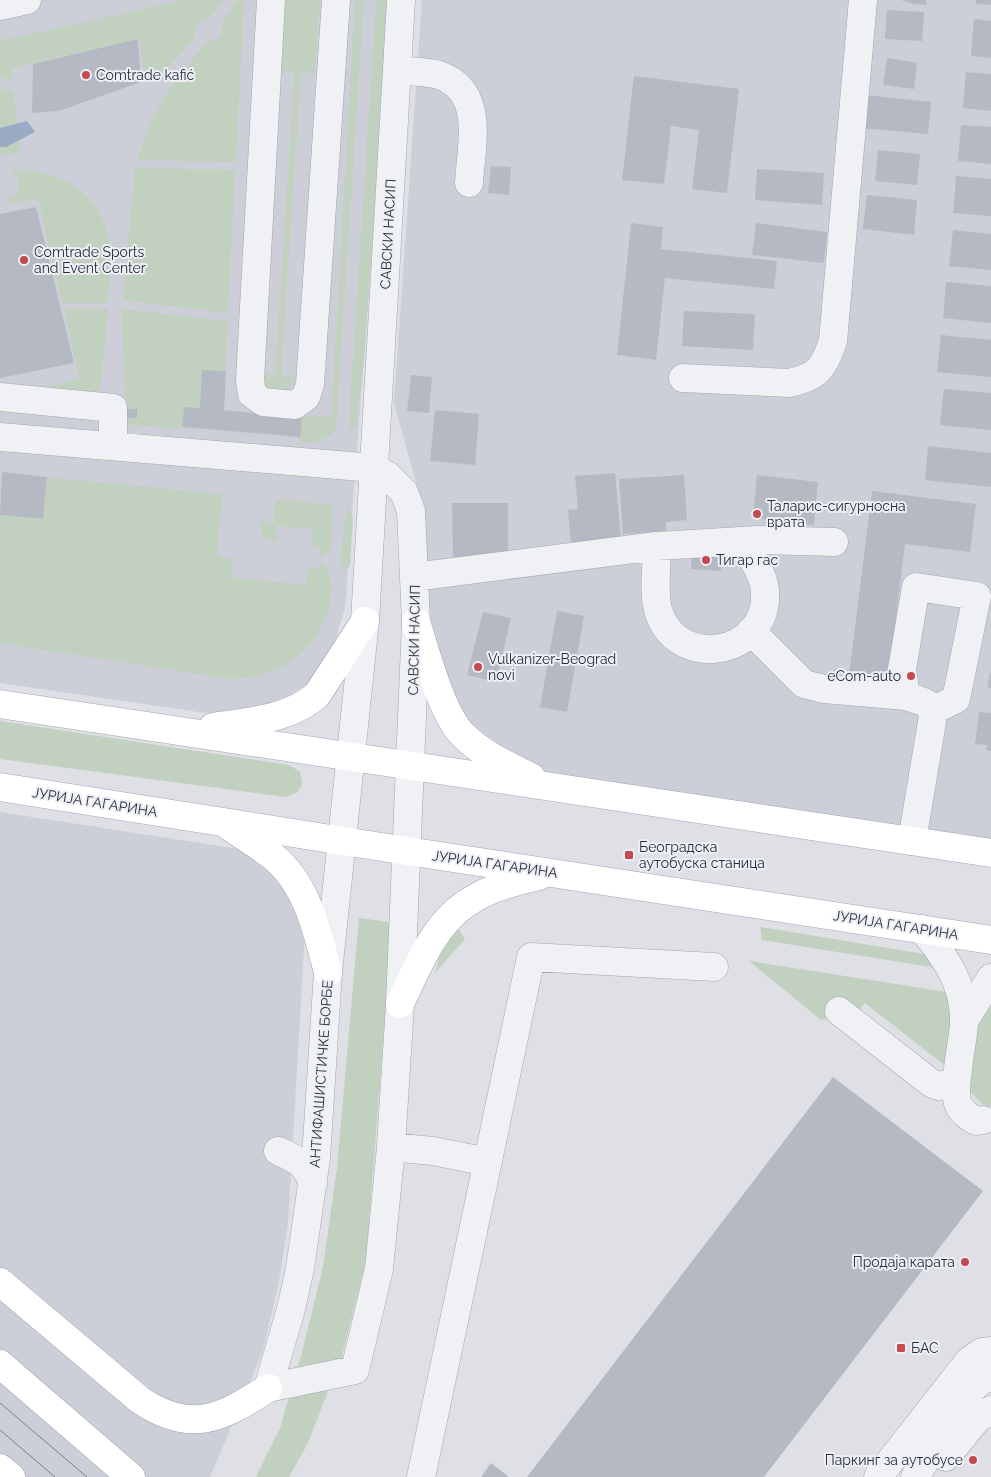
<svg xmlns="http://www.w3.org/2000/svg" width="991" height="1477" viewBox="0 0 991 1477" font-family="Raleway,sans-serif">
<rect width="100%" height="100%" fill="#dee0e6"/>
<path fill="#cccfd8" d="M 0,0 L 391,0 L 345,608 L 334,645 L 319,675 L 276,706 L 212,714 L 0,683 Z
M 422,0 L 991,0 L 991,846 L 574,786 L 492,751 L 466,726 L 423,621 L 419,494 L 394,403 Z
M 0,812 L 239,849 L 277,876 L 295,900 L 305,932 L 288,1224 L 278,1287 L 262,1354 L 210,1477 L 0,1477 Z"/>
<path fill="#c2d0bf" d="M 184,0 L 224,0 L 210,17 L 198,22 L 194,39 L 155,82 L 152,83 L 143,68 L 140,39 L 12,68 L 13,80 L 0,78 L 0,41 Z
M 237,0 L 244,0 L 236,162 L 137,160 L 154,116 L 168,91 L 206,43 L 218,39 L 222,32 L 221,25 Z
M 283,0 L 320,0 L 315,73 L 301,73 L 281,375 L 297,376 L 291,387 L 284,393 L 268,391 L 262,384 L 260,374 L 275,374 L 294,73 L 280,71 Z
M 355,0 L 364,0 L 336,428 C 327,441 315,444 299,443 L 302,418 L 304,416 L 331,417 Z
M 376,0 L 389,0 L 364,361 L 356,424 L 352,430 L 349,427 L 349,421 Z
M 0,89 L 13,91 L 18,123 L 0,128 Z
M 20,140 L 21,152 L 0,156 L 0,147 L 6,147 Z
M 135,168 L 235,170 L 228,313 L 123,300 Z
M 12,169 C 60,170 104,192 110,246 C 112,264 109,285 107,303 L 62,303 L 38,199 L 9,203 L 8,198 C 21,195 24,180 12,173 Z
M 64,309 L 108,309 L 101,384 L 97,393 L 39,389 L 84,377 L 83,375 L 79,377 Z
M 121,309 L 228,321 L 225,371 L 202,370 L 200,408 L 184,407 L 181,429 L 125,424 L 125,418 L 137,418 L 137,410 L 126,409 Z
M 47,477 L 222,494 L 217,557 L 233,559 L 231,577 L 306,585 L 308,567 L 319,568 L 319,562 C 336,566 332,601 327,614 C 322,628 310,647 298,656 C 277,673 256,678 229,679 L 0,643 L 0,515 L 43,519 Z
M 276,499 L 333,505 L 331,550 L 319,557 L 320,547 L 311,547 L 312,529 L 277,526 L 276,543 L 262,536 L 259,522 L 273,523 Z
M 347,505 L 353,518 L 350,566 L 345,569 L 340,564 Z
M 0,721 L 289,765 L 300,772 L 302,785 L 298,792 L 286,797 L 0,759 Z
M 359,918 L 389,922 L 390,955 L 366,1261 L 342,1356 L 307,1445 L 289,1477 L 256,1477 L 280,1428 L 301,1356 L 323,1267 L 337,1168 Z
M 457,927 L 465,939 L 435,973 L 441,948 Z
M 760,927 L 924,954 L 936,961 L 944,969 L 762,940 Z
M 749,961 L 953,993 L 948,1068 L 865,1003 L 856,1013 L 821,1020 Z
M 991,999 L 991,1105 L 988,1109 L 969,1091 L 977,1016 Z"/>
<path fill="#9aabc5" d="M 27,121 L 35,132 L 6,147 L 0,147 L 0,128 Z"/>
<path fill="#b5b9c3" d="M 901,0 L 926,0 L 926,5 L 913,4 Z
M 976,0 L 991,0 L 991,5 L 976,4 Z
M 887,10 L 924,12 L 922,41 L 885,39 Z
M 974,19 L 991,21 L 991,58 L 971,56 Z
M 138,39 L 141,82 L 59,111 L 32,113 L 33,64 Z
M 887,58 L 917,63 L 914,89 L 883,85 Z
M 966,72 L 991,74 L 991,111 L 963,108 Z
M 634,76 L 739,89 L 727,193 L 692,189 L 699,130 L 671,126 L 664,184 L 622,180 Z
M 865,95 L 931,102 L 928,134 L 861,128 Z
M 961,125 L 991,127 L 991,164 L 958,161 Z
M 878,150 L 920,154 L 917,185 L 875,181 Z
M 491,166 L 511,167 L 509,195 L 488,193 Z
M 757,169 L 824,173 L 822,205 L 755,200 Z
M 956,176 L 991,179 L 991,216 L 953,213 Z
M 867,195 L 917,200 L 914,235 L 863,229 Z
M 36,207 L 74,363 L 0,378 L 0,214 Z
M 631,223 L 663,227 L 661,249 L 777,261 L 774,289 L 665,278 L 656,360 L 617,355 Z
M 756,223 L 827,232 L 824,263 L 752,255 Z
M 953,230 L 991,234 L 991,270 L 949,266 Z
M 946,282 L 991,286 L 991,323 L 943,318 Z
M 684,311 L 755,314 L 753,350 L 682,346 Z
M 941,335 L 991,340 L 991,377 L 937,372 Z
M 202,370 L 226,371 L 224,410 L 302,418 L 300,437 L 182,427 L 184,407 L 200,408 Z
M 411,375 L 432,377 L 429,413 L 407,411 Z
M 944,389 L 991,393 L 991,430 L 940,425 Z
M 126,409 L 137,409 L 137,418 L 125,418 Z
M 435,410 L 479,414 L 475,465 L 430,461 Z
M 928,446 L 991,453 L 991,487 L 925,480 Z
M 2,472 L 47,477 L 43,519 L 0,515 Z
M 615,473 L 621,540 L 571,545 L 568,510 L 578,509 L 575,476 Z
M 684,475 L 687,520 L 666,522 L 666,531 L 623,534 L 619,479 Z
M 757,475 L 818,482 L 814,525 L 753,518 Z
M 872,491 L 976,504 L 970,552 L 905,544 L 888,680 L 849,675 Z
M 452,503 L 508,503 L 508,557 L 453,557 Z
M 692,550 L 722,552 L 721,571 L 691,569 Z
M 557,611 L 584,616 L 567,712 L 540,707 Z
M 483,612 L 511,618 L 496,682 L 467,675 Z
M 990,673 L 991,673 L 991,688 L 987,687 Z
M 979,712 L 991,713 L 991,751 L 986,750 L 987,745 L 975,744 Z
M 833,1077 L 983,1191 L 764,1477 L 527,1477 Z
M 491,1463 L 509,1477 L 481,1477 Z"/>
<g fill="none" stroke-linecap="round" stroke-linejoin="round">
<defs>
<path id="minor" d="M 271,0 L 250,380 L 252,394 L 263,402 L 295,405 L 306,397 L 310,384 L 336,0
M 0,6 L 27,0
M 397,70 C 411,72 427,71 439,75 C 486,91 471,146 469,183
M 683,378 L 789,383 C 818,377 824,368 833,341 L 863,0
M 0,397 L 113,408 L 113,446
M 0,437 L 374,468 L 387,475 L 404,492 L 411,511 L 416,622 L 400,1004 L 391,1147 L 379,1269 L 355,1370 L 268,1388 L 291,1309 L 300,1268 L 316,1158 L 328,972 L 365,621 L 401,0
M 657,546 C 657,566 653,590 658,610 C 676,672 769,656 765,592 C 764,573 751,557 741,541
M 414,577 L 657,546 L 759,540 L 834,542
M 751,631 L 804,684 L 824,689 L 906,696 L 924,702 L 934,710 L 912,841
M 906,696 L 902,669 L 916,587 L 977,596 L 956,699 L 934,710
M 922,929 C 945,956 965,985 964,1022 C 964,1041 949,1096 961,1109 C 964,1114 971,1118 976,1121 L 983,1120
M 839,1011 L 931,1083 L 938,1086 L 952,1083 L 957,1077 L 958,1069
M 964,1021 L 991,978
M 391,1147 L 433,1151 L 488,1162
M 278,1151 C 297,1159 306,1164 313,1184
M 946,1457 L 977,1419 L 991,1410
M 421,1477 L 531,957 L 714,967
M 878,1477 L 969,1361 L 982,1352 L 991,1351
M 915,1477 L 969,1392 L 979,1382 L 991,1376"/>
<path id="major" d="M 416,622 C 426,652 441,713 463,735 C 482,754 507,765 531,777
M 0,704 L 991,853
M 213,727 C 247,722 290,719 317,695 L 365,621
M 0,787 L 407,851 L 991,940
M 227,825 C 243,836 260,846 275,858 C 308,886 317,932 328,972
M 400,1004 C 436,925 450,895 539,876
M 0,1282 L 140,1400 C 190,1434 221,1419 268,1388
M 0,1364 L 131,1477
M 0,1468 L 11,1477"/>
</defs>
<use href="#minor" stroke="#a4a7b0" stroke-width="29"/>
<use href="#major" stroke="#9ea4b1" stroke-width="29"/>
<use href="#minor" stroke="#f0f1f5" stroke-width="28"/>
<use href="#major" stroke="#fff" stroke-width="28"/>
<path stroke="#787f8f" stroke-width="1" d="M 0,1403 L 87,1477
M 0,1430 L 55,1477"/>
</g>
<g fill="#c54950" stroke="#edeff4" stroke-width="2">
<circle cx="86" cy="75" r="5"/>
<circle cx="24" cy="260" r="5"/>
<circle cx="757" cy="514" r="5"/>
<circle cx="706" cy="560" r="5"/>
<circle cx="478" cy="667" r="5"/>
<circle cx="911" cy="676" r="5"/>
<rect x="624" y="850" width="10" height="10" rx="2.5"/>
<circle cx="965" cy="1262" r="5"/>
<rect x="896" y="1343" width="10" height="10" rx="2.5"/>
<circle cx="973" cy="1460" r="5"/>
</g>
<g text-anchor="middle" stroke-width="4" stroke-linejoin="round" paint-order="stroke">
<g font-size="14" fill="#282d3c" stroke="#edeff4" text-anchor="start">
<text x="96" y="80">Comtrade kafić</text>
<text x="34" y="257">Comtrade Sports<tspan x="34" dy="16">and Event Center</tspan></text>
<text x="767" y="511">Таларис-сигурносна<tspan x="767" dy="16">врата</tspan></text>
<text x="716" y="565">Тигар гас</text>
<text x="488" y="664">Vulkanizer-Beograd<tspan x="488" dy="16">novi</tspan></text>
<text x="901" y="681" text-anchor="end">eCom-auto</text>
<text x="639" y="852">Београдска<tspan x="639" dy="16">аутобуска станица</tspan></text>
<text x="955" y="1267" text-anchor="end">Продаја карата</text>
<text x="911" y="1353">БАС</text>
<text x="963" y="1465" text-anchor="end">Паркинг за аутобусе</text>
</g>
<g font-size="14" fill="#282d3c" stroke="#edeff4">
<text transform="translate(388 234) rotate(-87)" y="5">САВСКИ НАСИП</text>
<text transform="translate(414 640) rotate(-89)" y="5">САВСКИ НАСИП</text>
<text transform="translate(95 802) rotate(9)" y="5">ЈУРИЈА ГАГАРИНА</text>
<text transform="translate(495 864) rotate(8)" y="5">ЈУРИЈА ГАГАРИНА</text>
<text transform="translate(896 925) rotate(9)" y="5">ЈУРИЈА ГАГАРИНА</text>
<text transform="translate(321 1074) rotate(-86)" y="5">АНТИФАШИСТИЧКЕ БОРБЕ</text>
</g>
</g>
</svg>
